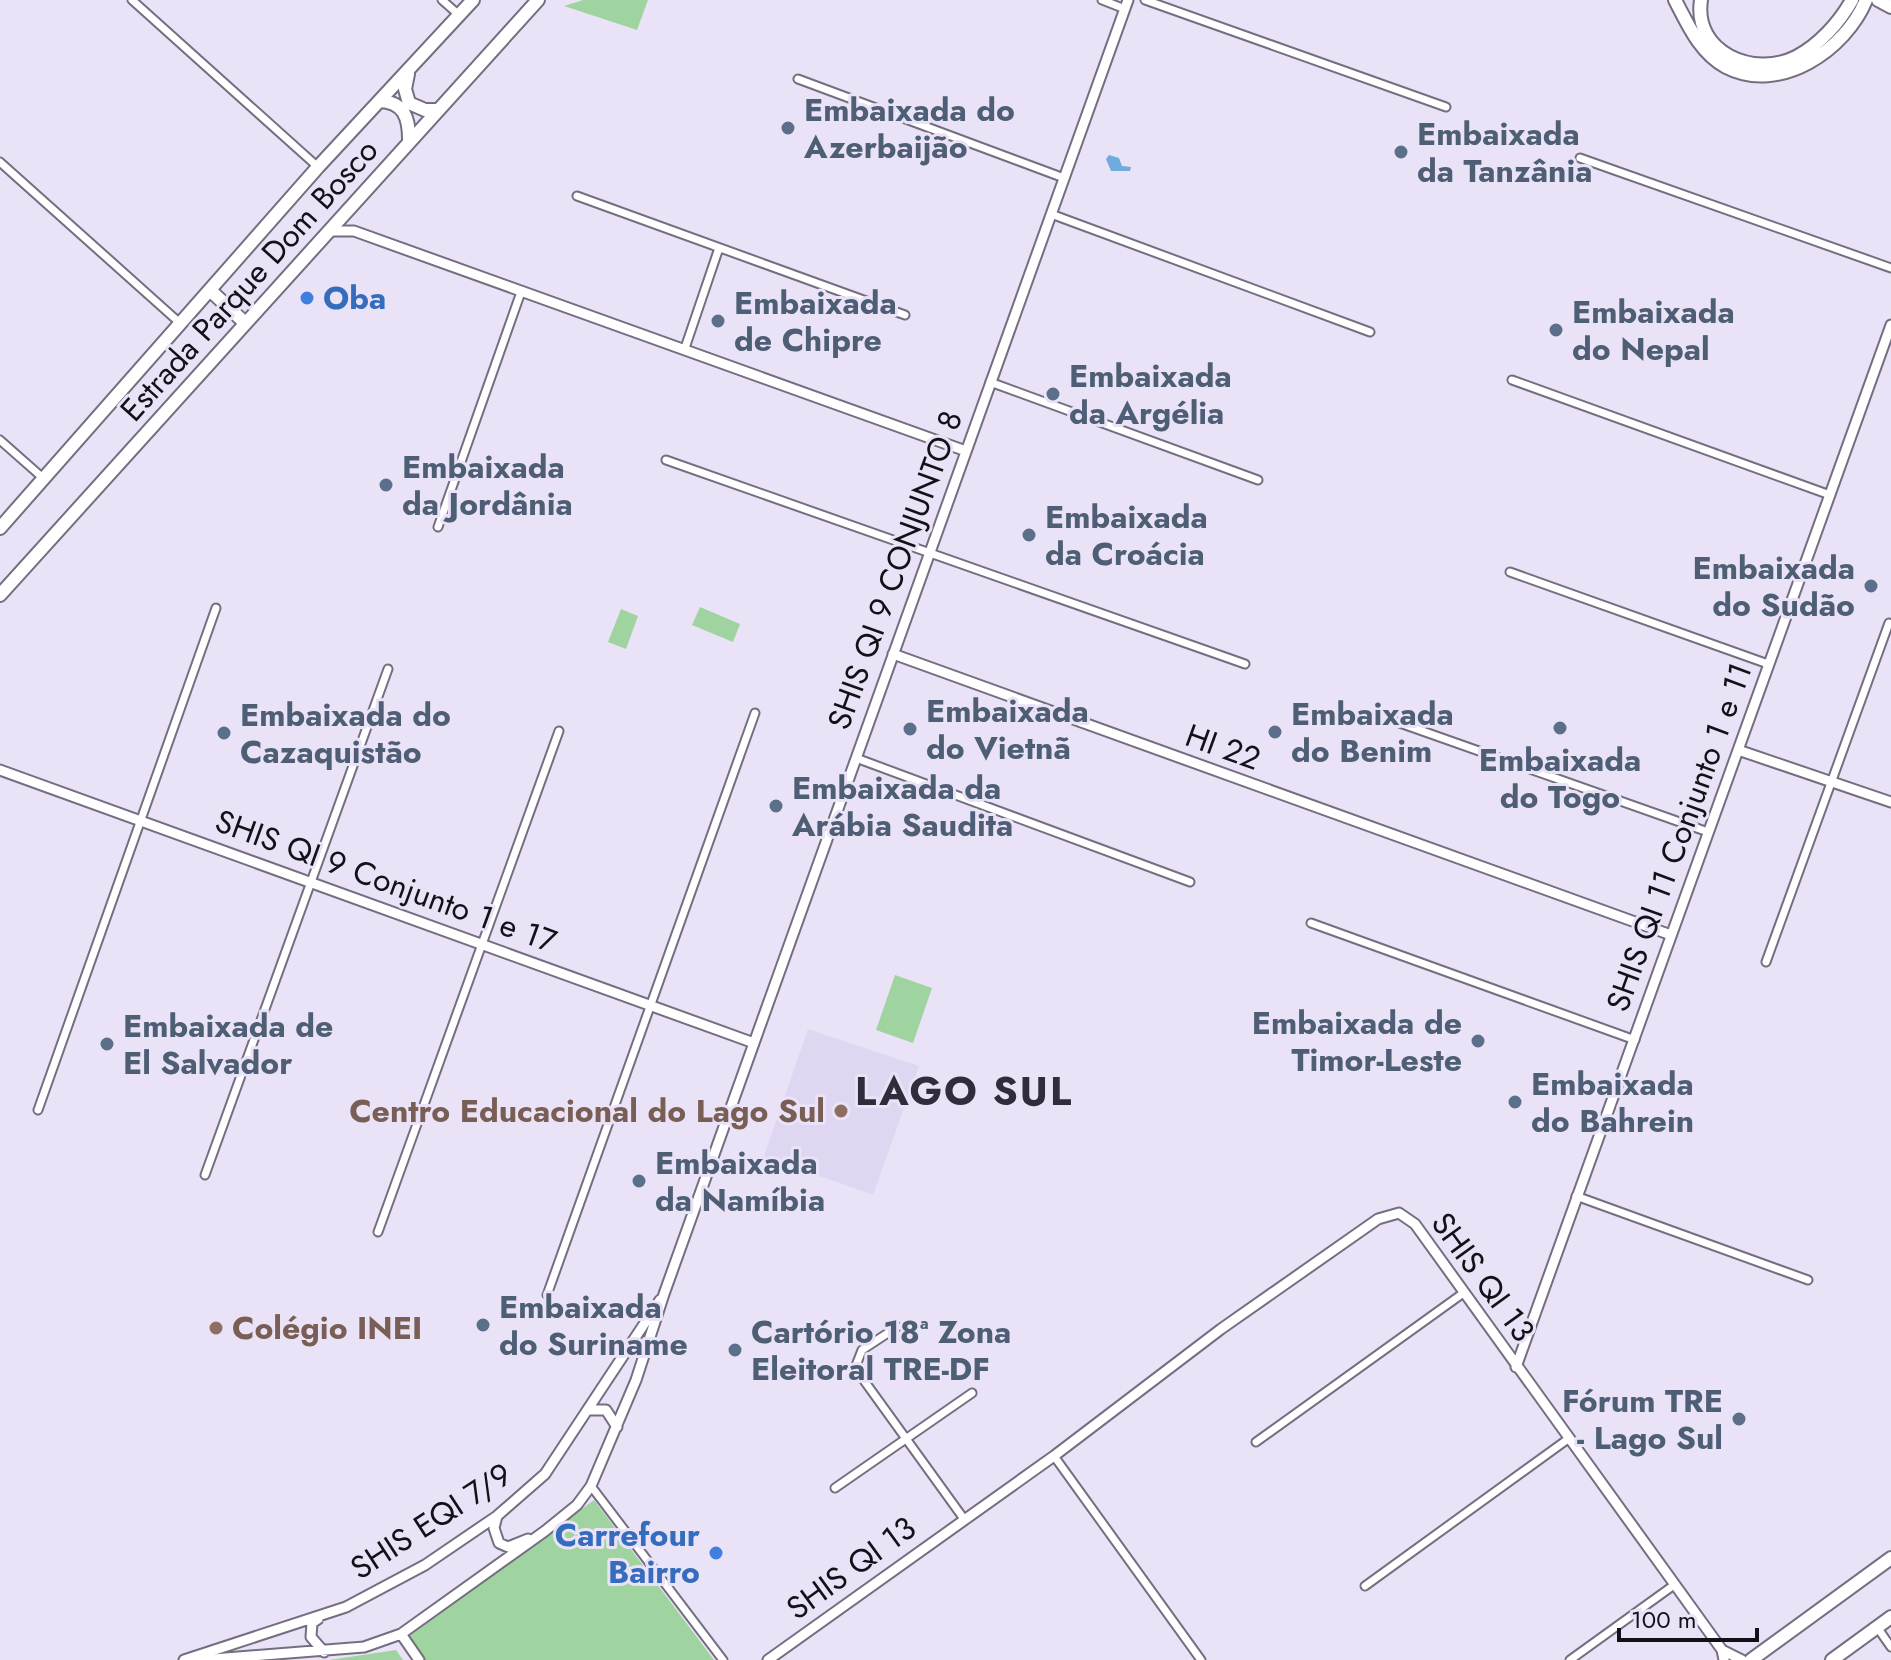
<svg xmlns="http://www.w3.org/2000/svg" width="1891" height="1660" viewBox="0 0 1891 1660" font-family="Jost,sans-serif">
<rect width="100%" height="100%" fill="#eae3f7"/>
<path fill="#dfd6f1" d="M 808,1029 L 919,1066 L 873,1195 L 764,1156 Z"/>
<path fill="#9fd4a0" d="M 583,0 L 648,0 L 637,30 L 564,6 Z
M 700,607 L 740,624 L 733,642 L 692,625 Z
M 621,609 L 638,616 L 626,649 L 608,642 Z
M 895,975 L 932,988 L 913,1043 L 876,1030 Z
M 594,1500 L 714,1660 L 424,1660 L 408,1637 Z
M 396,1650 L 403,1660 L 329,1660 Z"/>
<path fill="#6fabdc" d="M 1109,155 L 1119,158 L 1122,166 L 1131,167 L 1130,171 L 1111,171 L 1106,159 Z"/>
<g fill="none" stroke-linecap="round" stroke-linejoin="round">
<defs>
<path id="minor" d="M 132,0 L 318,167
M 442,0 L 459,15
M 1102,0 L 1125,9
M 1145,0 L 1446,107
M 798,79 L 1064,178
M 1580,158 L 1891,268
M 0,162 L 181,324
M 577,196 L 905,315
M 1051,214 L 1370,332
M 685,348 L 719,248
M 1512,380 L 1830,495
M 990,382 L 1258,480
M 0,440 L 43,478
M 666,460 L 1245,664
M 438,527 L 521,292
M 1510,572 L 1768,664
M 1394,721 L 1708,832
M 856,758 L 1190,882
M 1311,923 L 1635,1040
M 1766,962 L 1889,623
M 38,1110 L 216,608
M 205,1175 L 388,669
M 1576,1196 L 1808,1280
M 378,1232 L 559,731
M 547,1295 L 755,713
M 897,1327 L 862,1350 L 855,1368 L 964,1519
M 1256,1442 L 1462,1294
M 1054,1456 L 1201,1660
M 591,1486 L 723,1660
M 835,1488 L 972,1393
M 1365,1586 L 1568,1439
M 1877,1627 L 1891,1647
M 1570,1660 L 1674,1585"/>
<path id="tertiary" d="M 329,231 L 354,231 L 966,451
M 893,654 L 1671,935
M 1738,750 L 1891,802
M 0,770 L 754,1043
M 1516,1367 L 1891,325
M 589,1410 L 606,1410 L 617,1427
M 497,1516 L 494,1528 L 499,1543 L 508,1547 L 528,1539
M 318,1619 L 312,1623 L 311,1637 L 324,1652
M 401,1634 L 419,1660
M 1722,1650 L 1742,1660
M 184,1660 L 346,1607 L 425,1565 L 497,1516 L 545,1474 L 660,1300
M 201,1660 L 364,1647 L 401,1634 L 545,1531 L 577,1505 L 591,1486 L 636,1380 L 664,1294 L 1128,0
M 768,1660 L 1054,1456 L 1221,1329 L 1378,1219 L 1399,1213 L 1415,1224 L 1722,1650 L 1724,1660"/>
<path id="primary" d="M 1675,0 C 1688,25 1700,53 1726,67 C 1780,95 1846,49 1866,0
M 1701,0 C 1693,53 1754,78 1796,57 C 1819,45 1839,23 1852,0
M 1878,0 L 1891,7
M 408,74 L 405,89 L 409,103 L 425,110 L 437,110
M 380,101 C 404,102 409,118 409,139
M 212,292 L 244,322
M 0,528 L 318,167 L 473,0
M 0,595 L 538,0
M 1751,1660 L 1891,1558
M 1832,1660 L 1891,1617"/>
</defs>
<use href="#minor" stroke="#746e80" stroke-width="11"/>
<use href="#tertiary" stroke="#746e80" stroke-width="13"/>
<use href="#primary" stroke="#746e80" stroke-width="16"/>
<use href="#minor" stroke="#fff" stroke-width="7"/>
<use href="#tertiary" stroke="#fff" stroke-width="9"/>
<use href="#primary" stroke="#fff" stroke-width="12"/>
</g>
<g fill="#5c6f8a" stroke="#eae3f7" stroke-width="3">
<circle cx="788" cy="128" r="8"/>
<circle cx="1401" cy="152" r="8"/>
<circle cx="718" cy="321" r="8"/>
<circle cx="1556" cy="330" r="8"/>
<circle cx="1053" cy="394" r="8"/>
<circle cx="386" cy="485" r="8"/>
<circle cx="1029" cy="535" r="8"/>
<circle cx="1871" cy="586" r="8"/>
<circle cx="1560" cy="728" r="8"/>
<circle cx="910" cy="729" r="8"/>
<circle cx="1275" cy="732" r="8"/>
<circle cx="224" cy="733" r="8"/>
<circle cx="776" cy="806" r="8"/>
<circle cx="1478" cy="1041" r="8"/>
<circle cx="107" cy="1044" r="8"/>
<circle cx="1515" cy="1102" r="8"/>
<circle cx="639" cy="1181" r="8"/>
<circle cx="483" cy="1325" r="8"/>
<circle cx="735" cy="1350" r="8"/>
<circle cx="1739" cy="1419" r="8"/>
</g>
<g fill="#3f7fe0" stroke="#eae3f7" stroke-width="3">
<circle cx="307" cy="298" r="8"/>
<circle cx="716" cy="1553" r="8"/>
</g>
<g fill="#8d6e63" stroke="#eae3f7" stroke-width="3">
<circle cx="841" cy="1111" r="8"/>
<circle cx="216" cy="1328" r="8"/>
</g>
<g text-anchor="middle" stroke-width="6" stroke-linejoin="round" paint-order="stroke">
<g font-size="32" font-weight="bold" fill="#4e5e75" stroke="#eae3f7" text-anchor="start">
<text x="804" y="121">Embaixada do<tspan x="804" dy="37">Azerbaijão</tspan></text>
<text x="1417" y="145">Embaixada<tspan x="1417" dy="37">da Tanzânia</tspan></text>
<text x="734" y="314">Embaixada<tspan x="734" dy="37">de Chipre</tspan></text>
<text x="1572" y="323">Embaixada<tspan x="1572" dy="37">do Nepal</tspan></text>
<text x="1069" y="387">Embaixada<tspan x="1069" dy="37">da Argélia</tspan></text>
<text x="402" y="478">Embaixada<tspan x="402" dy="37">da Jordânia</tspan></text>
<text x="1045" y="528">Embaixada<tspan x="1045" dy="37">da Croácia</tspan></text>
<text x="1855" y="579" text-anchor="end">Embaixada<tspan x="1855" dy="37">do Sudão</tspan></text>
<text x="926" y="722">Embaixada<tspan x="926" dy="37">do Vietnã</tspan></text>
<text x="1291" y="725">Embaixada<tspan x="1291" dy="37">do Benim</tspan></text>
<text x="240" y="726">Embaixada do<tspan x="240" dy="37">Cazaquistão</tspan></text>
<text x="1560" y="771" text-anchor="middle">Embaixada<tspan x="1560" dy="37">do Togo</tspan></text>
<text x="792" y="799">Embaixada da<tspan x="792" dy="37">Arábia Saudita</tspan></text>
<text x="1462" y="1034" text-anchor="end">Embaixada de<tspan x="1462" dy="37">Timor-Leste</tspan></text>
<text x="123" y="1037">Embaixada de<tspan x="123" dy="37">El Salvador</tspan></text>
<text x="1531" y="1095">Embaixada<tspan x="1531" dy="37">do Bahrein</tspan></text>
<text x="655" y="1174">Embaixada<tspan x="655" dy="37">da Namíbia</tspan></text>
<text x="499" y="1318">Embaixada<tspan x="499" dy="37">do Suriname</tspan></text>
<text x="751" y="1343">Cartório 18ª Zona<tspan x="751" dy="37">Eleitoral TRE-DF</tspan></text>
<text x="1723" y="1412" text-anchor="end">Fórum TRE<tspan x="1723" dy="37">- Lago Sul</tspan></text>
</g>
<g font-size="32" fill="#131118" stroke="#eae3f7">
<text transform="translate(249 280) rotate(-48)" y="11">Estrada Parque Dom Bosco</text>
<text transform="translate(895 570) rotate(-70)" y="11">SHIS QI 9 CONJUNTO 8</text>
<text transform="translate(1223 747) rotate(20)" y="11">HI 22</text>
<text transform="translate(1679 837) rotate(-70)" y="11">SHIS QI 11 Conjunto 1 e 11</text>
<text transform="translate(386 881) rotate(20)" y="11">SHIS QI 9 Conjunto 1 e 17</text>
<text transform="translate(1483 1277) rotate(54)" y="11">SHIS QI 13</text>
<text transform="translate(431 1521) rotate(-33)" y="11">SHIS EQI 7/9</text>
<text transform="translate(851 1568) rotate(-36)" y="11">SHIS QI 13</text>
</g>
<g font-size="32" font-weight="bold" fill="#366cbe" stroke="#eae3f7" text-anchor="start">
<text x="323" y="309">Oba</text>
<text x="700" y="1546" text-anchor="end">Carrefour<tspan x="700" dy="37">Bairro</tspan></text>
</g>
<g font-size="32" font-weight="bold" fill="#785e54" stroke="#eae3f7" text-anchor="end">
<text x="825" y="1122">Centro Educacional do Lago Sul</text>
<text x="232" y="1339" text-anchor="start">Colégio INEI</text>
</g>
<g font-size="40" font-weight="bold" letter-spacing="2" fill="#312c3b" stroke="#eae3f7">
<text x="964" y="1105">LAGO SUL</text>
</g>
</g>
<path d="M1619 1628v12h138v-12" fill="none" stroke="#131118" stroke-width="4"/>
<text x="1631" y="1628" font-size="24" fill="#131118" stroke="#eae3f7" stroke-width="6" paint-order="stroke">100 m</text>
</svg>
